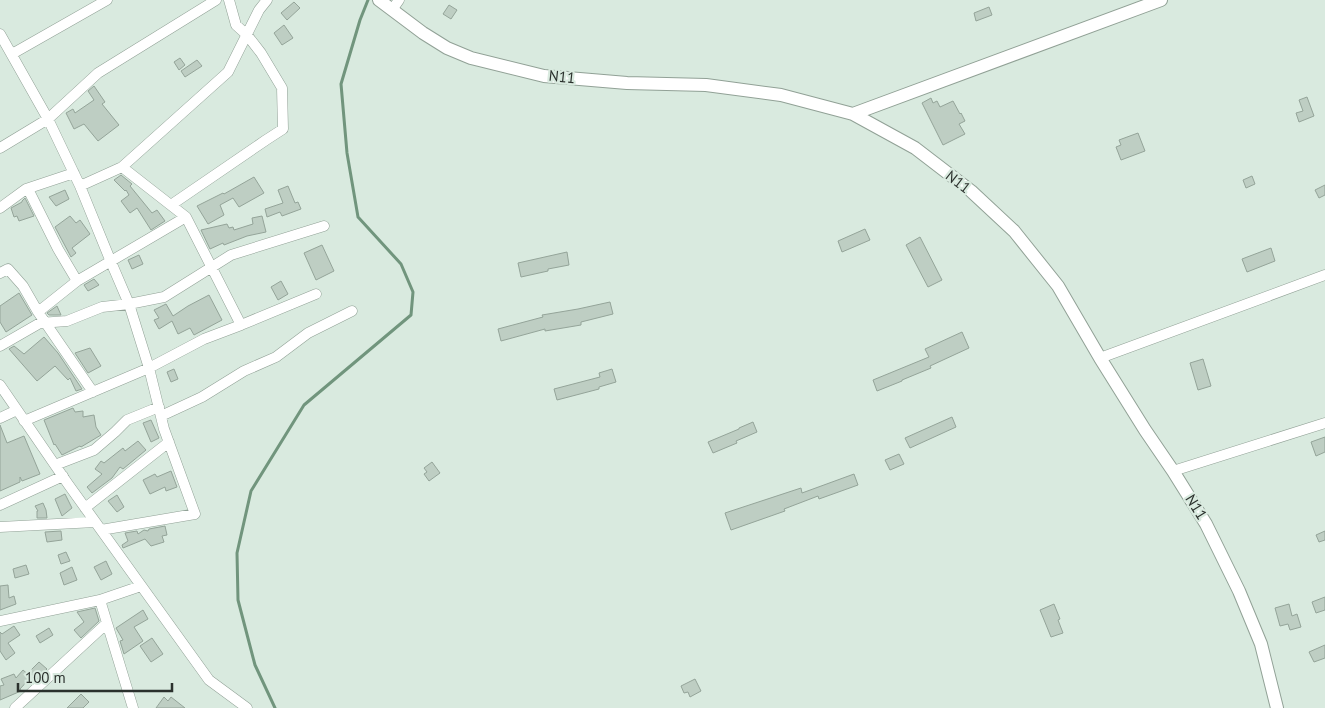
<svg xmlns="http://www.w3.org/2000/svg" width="1325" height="708" viewBox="0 0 1325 708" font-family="'PT Sans',sans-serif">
<rect width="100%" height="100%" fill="#d9eadf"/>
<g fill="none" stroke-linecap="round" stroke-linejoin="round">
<path stroke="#71957d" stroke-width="3" d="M 275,708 L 255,665 L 238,600 L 237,553 L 251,491 L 304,405 L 411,315 L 413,292 L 401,264 L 358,217 L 347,153 L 341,84 L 360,20 L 368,0"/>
</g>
<path fill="#becec3" stroke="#94a499" d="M 294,2 L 300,8 L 287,20 L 281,13 Z
M 449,5 L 457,10 L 451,19 L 443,14 Z
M 989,7 L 992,15 L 976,21 L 974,13 Z
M 284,25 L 293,38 L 282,45 L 274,33 Z
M 180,58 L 185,65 L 179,70 L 174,62 Z
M 197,60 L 202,66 L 185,77 L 181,71 Z
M 94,86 L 105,102 L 102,104 L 119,125 L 98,141 L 84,124 L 74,129 L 66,113 L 73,109 L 75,113 L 94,100 L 88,91 Z
M 1307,97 L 1314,116 L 1299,122 L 1296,113 L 1303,111 L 1299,100 Z
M 931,98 L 933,103 L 937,101 L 940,107 L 953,101 L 960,114 L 961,113 L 965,121 L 959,124 L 965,134 L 943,145 L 922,103 Z
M 1138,133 L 1145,151 L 1121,160 L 1116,147 L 1121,145 L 1119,140 Z
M 121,175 L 132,184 L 130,186 L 152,213 L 157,210 L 165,221 L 151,230 L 137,208 L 130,213 L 121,201 L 129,195 L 126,190 L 125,191 L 114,180 Z
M 1252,176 L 1255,184 L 1246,188 L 1243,180 Z
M 254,177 L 264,193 L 239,207 L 233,198 L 220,205 L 224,215 L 208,224 L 197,206 L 223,193 L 224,194 Z
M 1325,185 L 1325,195 L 1319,198 L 1315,190 Z
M 288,186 L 295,203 L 298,202 L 301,209 L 282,216 L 280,212 L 267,217 L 265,209 L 283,203 L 278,190 Z
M 65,190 L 69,199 L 56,206 L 49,197 Z
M 25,198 L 34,216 L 19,221 L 17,216 L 14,217 L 11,208 L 22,202 L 22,201 Z
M 70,216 L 76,223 L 80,220 L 90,234 L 72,248 L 76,253 L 71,257 L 55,227 Z
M 262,216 L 266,232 L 247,236 L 224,245 L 223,243 L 210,249 L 201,230 L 227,224 L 229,228 L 233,227 L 234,230 L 253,224 L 252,218 Z
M 865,229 L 870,240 L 842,252 L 838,241 Z
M 920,237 L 942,280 L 928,287 L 906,245 Z
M 322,245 L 334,271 L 316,280 L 304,253 Z
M 1271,248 L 1275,261 L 1247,272 L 1242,259 Z
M 567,252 L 569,265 L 548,269 L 548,271 L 521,277 L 518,263 Z
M 139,255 L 143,264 L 132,269 L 128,260 Z
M 94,279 L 99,285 L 88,291 L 84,285 Z
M 281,281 L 288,294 L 278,300 L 271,287 Z
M 19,293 L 32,315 L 6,332 L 0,322 L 0,306 Z
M 209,295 L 222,320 L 194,335 L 190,328 L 178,334 L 172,321 L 159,329 L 154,320 L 159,318 L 154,310 L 166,304 L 173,316 L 188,306 Z
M 610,302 L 613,314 L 581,322 L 581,325 L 545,331 L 545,329 L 501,341 L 498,329 L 543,317 L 542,315 L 578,309 Z
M 57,306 L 61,315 L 49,315 L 47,313 Z
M 962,332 L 969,348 L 930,366 L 931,368 L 902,380 L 902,381 L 877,391 L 873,380 L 929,357 L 925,349 Z
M 44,337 L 58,353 L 82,389 L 76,391 L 70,378 L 68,380 L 55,366 L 37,381 L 9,349 L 14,346 L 24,354 Z
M 90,348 L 101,366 L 88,373 L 75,353 Z
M 1203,359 L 1211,386 L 1198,390 L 1190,363 Z
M 174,369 L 178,379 L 171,382 L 167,372 Z
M 612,369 L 616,382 L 599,387 L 599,389 L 557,400 L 554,389 L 600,377 L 599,373 Z
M 73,408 L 75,412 L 83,411 L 83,417 L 94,415 L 96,427 L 101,435 L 81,447 L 80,446 L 62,455 L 55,444 L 54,445 L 44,420 Z
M 952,417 L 956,427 L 910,448 L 905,438 Z
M 151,420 L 159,438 L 151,442 L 143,423 Z
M 753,422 L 757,432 L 736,441 L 737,443 L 713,453 L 708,442 L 739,429 L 739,428 Z
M 0,425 L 7,443 L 24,436 L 40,474 L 22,481 L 20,477 L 20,482 L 0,491 Z
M 1325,437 L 1325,452 L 1316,456 L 1311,442 Z
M 138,441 L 146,450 L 123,469 L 120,467 L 112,478 L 92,493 L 87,487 L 102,474 L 95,469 L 101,461 L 104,463 L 123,448 L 125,451 Z
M 899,454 L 904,464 L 890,470 L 885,460 Z
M 432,462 L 440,473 L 429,481 L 424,474 L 427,472 L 424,468 Z
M 171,471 L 177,487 L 166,491 L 165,487 L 150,494 L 143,480 L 155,474 L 157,477 Z
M 854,474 L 858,485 L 819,499 L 818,496 L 784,509 L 785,511 L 731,530 L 725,513 L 801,488 L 802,493 Z
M 65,494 L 72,508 L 62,516 L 55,499 Z
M 117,495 L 124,507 L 117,512 L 108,501 Z
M 43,503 L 46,510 L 47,518 L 37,518 L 37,511 L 38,511 L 35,506 Z
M 165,526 L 167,535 L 162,536 L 164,542 L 151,546 L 145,539 L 123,548 L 122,545 L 128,541 L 125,533 L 137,531 L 138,534 L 144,530 L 148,531 L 149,529 Z
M 61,531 L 62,540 L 47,542 L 45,532 Z
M 1325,531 L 1325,540 L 1319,542 L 1316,535 Z
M 66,552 L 70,561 L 61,564 L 58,555 Z
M 106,561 L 112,574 L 101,580 L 94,567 Z
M 26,565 L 29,574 L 15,578 L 13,569 Z
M 72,567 L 77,580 L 64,585 L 60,573 Z
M 8,585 L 9,598 L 14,596 L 16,604 L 0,610 L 0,586 Z
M 1325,597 L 1325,610 L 1316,613 L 1312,602 Z
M 1054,604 L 1060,619 L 1058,620 L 1063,633 L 1051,637 L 1040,610 Z
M 1289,604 L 1292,616 L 1297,614 L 1301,627 L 1290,630 L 1288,624 L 1280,626 L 1275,608 Z
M 95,608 L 99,621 L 81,638 L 74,630 L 84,622 L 77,612 Z
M 143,610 L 148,619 L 134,627 L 143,641 L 124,654 L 120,641 L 123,640 L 116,628 Z
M 14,626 L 20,635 L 8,643 L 15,653 L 6,660 L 0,651 L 0,632 L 2,634 Z
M 49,628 L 53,635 L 40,643 L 36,636 Z
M 152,638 L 163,654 L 151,662 L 140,646 Z
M 1325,645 L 1325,658 L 1314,662 L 1309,652 Z
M 39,662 L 47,669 L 37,679 L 29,672 Z
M 23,670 L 31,677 L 20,689 L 21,691 L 0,700 L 0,686 L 4,685 L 1,679 L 14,674 L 16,678 Z
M 695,679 L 701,691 L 690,697 L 688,692 L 684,693 L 681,686 Z
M 81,694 L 89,702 L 83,708 L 67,708 Z
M 164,697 L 168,701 L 171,697 L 185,708 L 156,708 Z"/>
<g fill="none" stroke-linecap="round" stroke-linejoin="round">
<defs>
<path id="minor" d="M 392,10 L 399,0
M 0,34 L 48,119 L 80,186 L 111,262 L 129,304 L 149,368 L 164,429 L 195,514 L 101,530
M 12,54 L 107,0
M 0,148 L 48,119 L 98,73 L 216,0
M 122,167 L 186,217 L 241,325
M 80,186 L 122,167 L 228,72 L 259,10 L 267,0
M 28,189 L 58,249 L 77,281
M 171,205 L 266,140 L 283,129 L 282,88 L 261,53 L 247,35 L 236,25 L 229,0
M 0,208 L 26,189 L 74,173
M 0,273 L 8,269 L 23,286 L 38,312 L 93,392
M 38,312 L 77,281 L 186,217
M 0,346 L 40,323 L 67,321 L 102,307 L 129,304 L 164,297 L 231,255 L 324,226
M 1100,358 L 1325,275
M 0,385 L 68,484 L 209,680 L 247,708
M 161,416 L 202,397 L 244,371 L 276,357 L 308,333 L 352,311
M 0,418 L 17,410
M 24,421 L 149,368 L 204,339 L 241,325 L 316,294
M 55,465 L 94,450 L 115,432 L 127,420 L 159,407
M 1173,471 L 1325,423
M 0,505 L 63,476
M 85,508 L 169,442
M 0,527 L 95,522
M 100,600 L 141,586
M 0,621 L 100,600 L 133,708
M 15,708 L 107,623"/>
<path id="major" d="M 379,0 L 423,33 L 447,48 L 471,58 L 544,76 L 627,83 L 706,85 L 781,95 L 853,114 L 915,148 L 971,191 L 1014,231 L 1058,286 L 1100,358 L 1145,430 L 1173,471 L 1206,524 L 1239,591 L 1261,644 L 1277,708
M 853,114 L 1161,0"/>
</defs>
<use href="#minor" stroke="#91a196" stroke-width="11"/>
<use href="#major" stroke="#91a196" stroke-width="14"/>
<use href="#minor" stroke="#fff" stroke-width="10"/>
<use href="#major" stroke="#fff" stroke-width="12"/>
</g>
<g text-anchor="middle" stroke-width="4.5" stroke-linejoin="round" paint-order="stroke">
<g font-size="15" fill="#2b312d" stroke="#d9eadf">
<text transform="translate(562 77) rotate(6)" y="5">N11</text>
<text transform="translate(958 182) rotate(38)" y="5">N11</text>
<text transform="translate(1196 507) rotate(58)" y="5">N11</text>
</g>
</g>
<path d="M18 683v8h154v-8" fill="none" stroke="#2b312d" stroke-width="2.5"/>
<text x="25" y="683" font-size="15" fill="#2b312d" stroke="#d9eadf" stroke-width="4" paint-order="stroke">100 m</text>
</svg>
